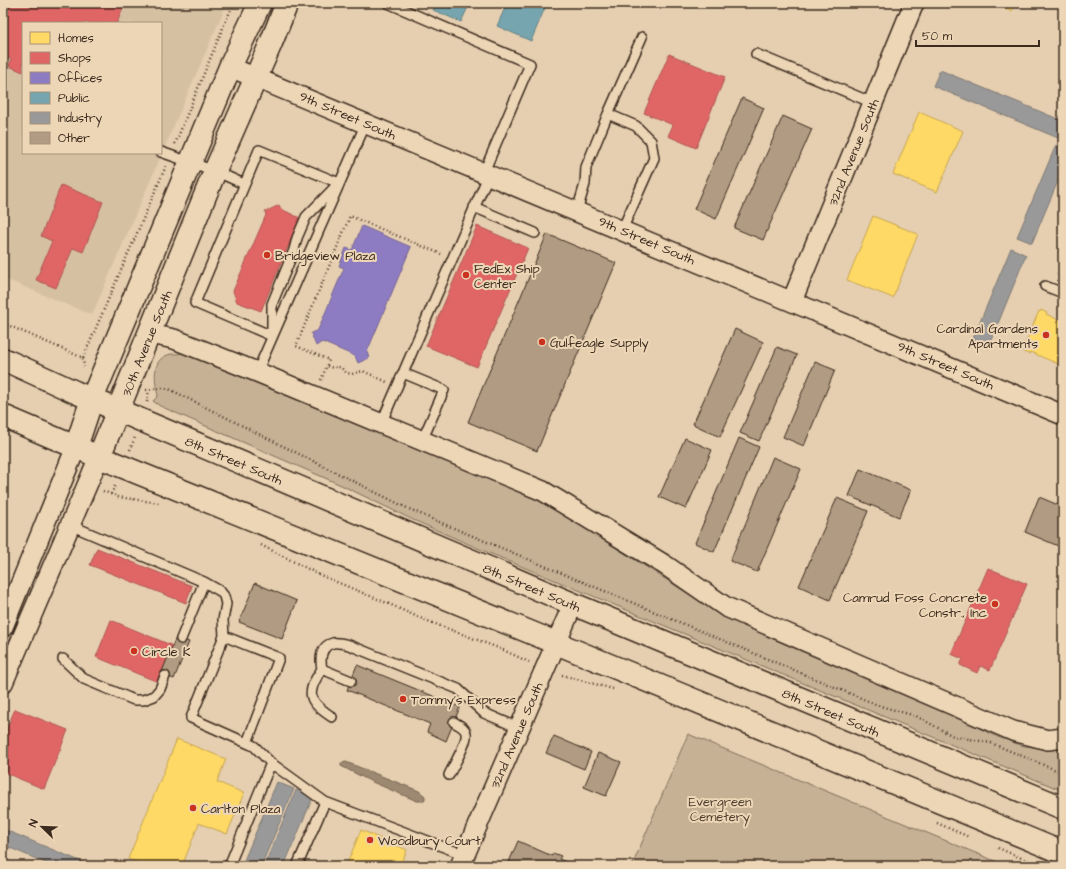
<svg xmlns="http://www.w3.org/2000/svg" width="1066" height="869" viewBox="0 0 1066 869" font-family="'Architects Daughter',sans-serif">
<rect width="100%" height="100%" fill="#e6cfb0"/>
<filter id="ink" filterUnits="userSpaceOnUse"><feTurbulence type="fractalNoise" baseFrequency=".025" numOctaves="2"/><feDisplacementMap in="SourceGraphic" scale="8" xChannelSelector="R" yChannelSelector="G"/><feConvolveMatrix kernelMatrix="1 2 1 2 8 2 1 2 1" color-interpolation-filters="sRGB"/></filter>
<g filter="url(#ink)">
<path fill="#d6c0a2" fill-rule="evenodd" d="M 3,3 L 227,3 L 92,315 L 3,278 ZM 23,23 L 161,23 L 161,153 L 23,153 Z"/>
<path fill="#c6b195" stroke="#806e5a" d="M 184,353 L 532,496 L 547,504 L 719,613 L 878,681 L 998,737 L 1024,746 L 1047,748 L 1063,747 L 1063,791 L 482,550 L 411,519 L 341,485 L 160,406 L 153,401 L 158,396 C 155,382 150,358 171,354 C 175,354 179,354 184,353 Z
M 688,734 L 1007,866 L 632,866 Z"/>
<path fill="#9d8972" stroke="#766350" d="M 346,762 L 419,791 L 425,796 L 425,799 L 423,801 L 417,801 L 370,781 L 341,766 L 341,763 Z"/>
<path fill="#ffd966" stroke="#c4a450" d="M 993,3 L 1015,3 L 1012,11 Z
M 919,112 L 963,131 L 937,192 L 893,174 Z
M 873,216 L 918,234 L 893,298 L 847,280 Z
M 1041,310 L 1047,313 L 1046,314 L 1063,322 L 1063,366 L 1030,352 L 1029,354 L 1023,352 L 1024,350 L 1023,349 L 1039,311 L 1040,312 Z
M 177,739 L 226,759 L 217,782 L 244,793 L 227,834 L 199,823 L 182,866 L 146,866 L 128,859 Z
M 361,830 L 407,850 L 400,866 L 346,866 Z"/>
<path fill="#e06666" stroke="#ae5450" d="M 3,3 L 125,3 L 117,23 L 23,23 L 23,72 L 9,66 L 11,59 L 3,56 Z
M 669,54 L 725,77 L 696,148 L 668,136 L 673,125 L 644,113 Z
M 61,185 L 103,202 L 83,252 L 73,248 L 56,288 L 36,280 L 52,241 L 41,236 Z
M 279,205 L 281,209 L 300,218 L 261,311 L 237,302 L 233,291 L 266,215 L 265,212 Z
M 477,226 L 528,248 L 477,367 L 426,346 Z
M 97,548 L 192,586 L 186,603 L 90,565 Z
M 988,568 L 1027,584 L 990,670 L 980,666 L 977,673 L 960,665 L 963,659 L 951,654 Z
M 111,620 L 173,646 L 158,682 L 96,657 Z
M 15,709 L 68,730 L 44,789 L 3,772 L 3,737 Z"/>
<path fill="#8e7cc3" stroke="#756392" d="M 362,226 L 411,247 L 367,352 L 369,358 L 358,363 L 355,356 L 322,342 L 316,346 L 311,333 L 318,330 L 344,268 L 339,266 L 346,248 L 352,250 Z"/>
<path fill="#76a5af" stroke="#648084" d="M 437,3 L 470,3 L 461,22 L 433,10 Z
M 507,3 L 547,3 L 531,41 L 497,26 Z"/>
<path fill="#999" stroke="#7d7874" d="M 940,70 L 1063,121 L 1063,140 L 933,86 Z
M 1056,145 L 1063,149 L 1063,169 L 1032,243 L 1017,237 Z
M 1011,248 L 1026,255 L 988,348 L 972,341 Z
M 1063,259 L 1063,276 L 1057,274 Z
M 277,782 L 294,789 L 261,866 L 244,866 L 242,865 Z
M 296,790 L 313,797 L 284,866 L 264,866 Z
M 3,829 L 92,866 L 53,866 L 3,845 Z"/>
<path fill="#b19c83" stroke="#3b2a1e" d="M 742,98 L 764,108 L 716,219 L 694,209 Z
M 783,116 L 812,129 L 763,240 L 734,228 Z
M 547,234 L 616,263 L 537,451 L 468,422 Z
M 735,329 L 763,342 L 720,437 L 693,424 Z
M 777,347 L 797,355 L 759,441 L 740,433 Z
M 815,362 L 835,370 L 804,446 L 783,437 Z
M 685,438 L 712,450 L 686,509 L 659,497 Z
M 739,438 L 759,447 L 714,552 L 695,543 Z
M 773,457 L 801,469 L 757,572 L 730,561 Z
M 860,469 L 911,490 L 899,517 L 849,496 Z
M 1039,497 L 1063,507 L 1063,548 L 1025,532 Z
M 837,498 L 868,511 L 830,600 L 799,586 Z
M 255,583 L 297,601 L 282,639 L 239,622 Z
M 176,637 L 189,642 L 174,679 L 161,674 Z
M 357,665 L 460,707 L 446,741 L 427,732 L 430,724 L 347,690 Z
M 554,736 L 591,752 L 584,769 L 546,753 Z
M 598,753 L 621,762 L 606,796 L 584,787 Z
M 518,841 L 552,856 L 553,853 L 561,856 L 559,859 L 576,866 L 519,866 L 509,862 Z"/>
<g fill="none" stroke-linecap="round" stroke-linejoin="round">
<defs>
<path id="service" d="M 388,3 L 530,64 L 484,172
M 756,54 L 873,103
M 608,114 L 636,126 L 651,141 L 654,158 L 622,230
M 259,150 L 339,183 L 306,217 L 297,238 L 294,250 L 272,304 L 272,336 L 195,303 Z
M 161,152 L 215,171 L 244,184
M 474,207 L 535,233
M 577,211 L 585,184 L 586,167 L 608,114 L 642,37
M 1045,286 L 1063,293
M 257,372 L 366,123
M 403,373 L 444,390 L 422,441
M 381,424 L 489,174
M 70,525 L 204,582 L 181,639
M 204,582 L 220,591 L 224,596 L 226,604 L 223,620 L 224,636
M 63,659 L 84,679 L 134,700 L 143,700 L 154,696 L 160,689 L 165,676
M 322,669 C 305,694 308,701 332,717
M 351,681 L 322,669 C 320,659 320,646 333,643 C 338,642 345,644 349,645 L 458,689 L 484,713 L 519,728
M 247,743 L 279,658 L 224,636 L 191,718 L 247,743 L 254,746 L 271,763 L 325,802 L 465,855
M 449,775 C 453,766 468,742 466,733 C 465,727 458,725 454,722
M 229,866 L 271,763
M 297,866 L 325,802"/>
<path id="minor" d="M 230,67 L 1063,415
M 792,301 L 914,3
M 150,334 L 174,339 L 257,372 L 543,491 L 665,565 L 726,607 L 1013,731 L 1048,740 L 1063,738
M 3,627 L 76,447
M 3,683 L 99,457
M 460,866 L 573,604"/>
<path id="tertiary" d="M 76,447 L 92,399 L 230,67 L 260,3
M 99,457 L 215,171 L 271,43 L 287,3"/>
<path id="primary" d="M 3,359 L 75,392 L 573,604 L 1063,808
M 3,416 L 99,457 L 532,633 L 1063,853"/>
</defs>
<use href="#service" stroke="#3b2a1e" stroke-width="12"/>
<use href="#minor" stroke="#3b2a1e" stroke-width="22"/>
<use href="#tertiary" stroke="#3b2a1e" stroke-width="25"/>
<use href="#primary" stroke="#3b2a1e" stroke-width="25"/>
<path stroke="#3b2a1e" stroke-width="2.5" stroke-dasharray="1 3" stroke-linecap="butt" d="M 175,144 L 224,25 L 234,3
M 3,323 L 83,358 L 84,367
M 83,358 L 166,166
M 327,366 L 333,368 L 340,367 L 347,373 L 352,374 L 363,371 L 387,382
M 321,380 L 329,360 L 296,346 L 350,216 L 441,254
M 146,390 L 162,388 L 169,389 L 407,508 L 432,519 L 880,706 L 916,716 L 953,736 L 991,743 L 1063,773
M 147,402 L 149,390
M 130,450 L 135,437
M 103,491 L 118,497 L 159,503
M 111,494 L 116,484
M 261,545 L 320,575 L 387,603 L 420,618 L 501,649 L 529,662
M 562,675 L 613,689
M 937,823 L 969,837
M 998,848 L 1040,866"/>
<use href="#service" stroke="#edd6b6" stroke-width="9"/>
<use href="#minor" stroke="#edd6b6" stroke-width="19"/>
<use href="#tertiary" stroke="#edd6b6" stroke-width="22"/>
<use href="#primary" stroke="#edd6b6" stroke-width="22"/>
</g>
</g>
<g fill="#c8321e" stroke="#edd6b6" stroke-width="1.5">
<circle cx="267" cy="255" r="4"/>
<circle cx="466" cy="275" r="4"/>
<circle cx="1046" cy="335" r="4"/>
<circle cx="542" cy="342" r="4"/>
<circle cx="995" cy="604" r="4"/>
<circle cx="134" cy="651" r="4"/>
<circle cx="403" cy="699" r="4"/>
<circle cx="193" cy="808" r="4"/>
<circle cx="370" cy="840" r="4"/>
</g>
<g text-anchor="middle" stroke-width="4" stroke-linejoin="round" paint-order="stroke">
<g font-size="13" fill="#3b2a1e" stroke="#edd6b6">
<text transform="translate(348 115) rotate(23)" y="5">9th Street South</text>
<text transform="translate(853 152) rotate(-68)" y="5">32nd Avenue South</text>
<text transform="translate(647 240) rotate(23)" y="5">9th Street South</text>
<text transform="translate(146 343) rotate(-68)" y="5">30th Avenue South</text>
<text transform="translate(946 365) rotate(23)" y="5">9th Street South</text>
<text transform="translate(234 460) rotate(23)" y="5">8th Street South</text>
<text transform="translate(532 587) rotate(23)" y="5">8th Street South</text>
<text transform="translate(831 712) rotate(23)" y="5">8th Street South</text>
<text transform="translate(516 735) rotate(-67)" y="5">32nd Avenue South</text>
</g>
<g font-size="13" fill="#3b2a1e" stroke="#edd6b6" text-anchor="start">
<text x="275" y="260">Bridgeview Plaza</text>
<text x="474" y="273">FedEx Ship<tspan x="474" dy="15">Center</tspan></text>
<text x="1038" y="333" text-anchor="end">Cardinal Gardens<tspan x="1038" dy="15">Apartments</tspan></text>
<text x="550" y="347">Gulfeagle Supply</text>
<text x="987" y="602" text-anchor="end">Camrud Foss Concrete<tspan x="987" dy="15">Constr., Inc</tspan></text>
<text x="142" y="656">Circle K</text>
<text x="411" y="704">Tommy's Express</text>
<text x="201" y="813">Carlton Plaza</text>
<text x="378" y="845">Woodbury Court</text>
</g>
<g font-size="13" fill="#503e30" stroke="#edd6b6">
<text x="720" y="806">Evergreen<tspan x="720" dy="15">Cemetery</tspan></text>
</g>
</g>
<rect width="1066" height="869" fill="none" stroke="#edd6b6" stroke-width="16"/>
<rect x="8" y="8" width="1050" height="853" fill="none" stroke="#3b2a1e" stroke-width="1.5" filter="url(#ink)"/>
<rect x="22" y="22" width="140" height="132" fill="#edd6b6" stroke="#a69179"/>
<rect x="30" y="32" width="20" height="12" fill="#ffd966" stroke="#a69179"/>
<text x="58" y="42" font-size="12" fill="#3b2a1e">Homes</text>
<rect x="30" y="52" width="20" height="12" fill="#e06666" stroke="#a69179"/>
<text x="58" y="62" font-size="12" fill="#3b2a1e">Shops</text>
<rect x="30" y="72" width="20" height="12" fill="#8e7cc3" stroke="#a69179"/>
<text x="58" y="82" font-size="12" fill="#3b2a1e">Offices</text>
<rect x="30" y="92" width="20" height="12" fill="#76a5af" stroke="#a69179"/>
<text x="58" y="102" font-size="12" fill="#3b2a1e">Public</text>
<rect x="30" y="112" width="20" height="12" fill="#999999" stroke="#a69179"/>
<text x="58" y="122" font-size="12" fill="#3b2a1e">Industry</text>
<rect x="30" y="132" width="20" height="12" fill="#b19c83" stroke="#a69179"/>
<text x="58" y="142" font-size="12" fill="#3b2a1e">Other</text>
<g transform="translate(42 827) rotate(293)" stroke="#edd6b6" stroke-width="3" paint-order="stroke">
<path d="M0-3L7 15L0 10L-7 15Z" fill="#3b2a1e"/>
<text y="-6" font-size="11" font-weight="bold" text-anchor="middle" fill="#3b2a1e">N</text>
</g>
<path d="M916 40v6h123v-6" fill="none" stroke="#3b2a1e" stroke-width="2"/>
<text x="922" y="40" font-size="12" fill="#3b2a1e" stroke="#edd6b6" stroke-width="3" paint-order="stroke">50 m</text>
</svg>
